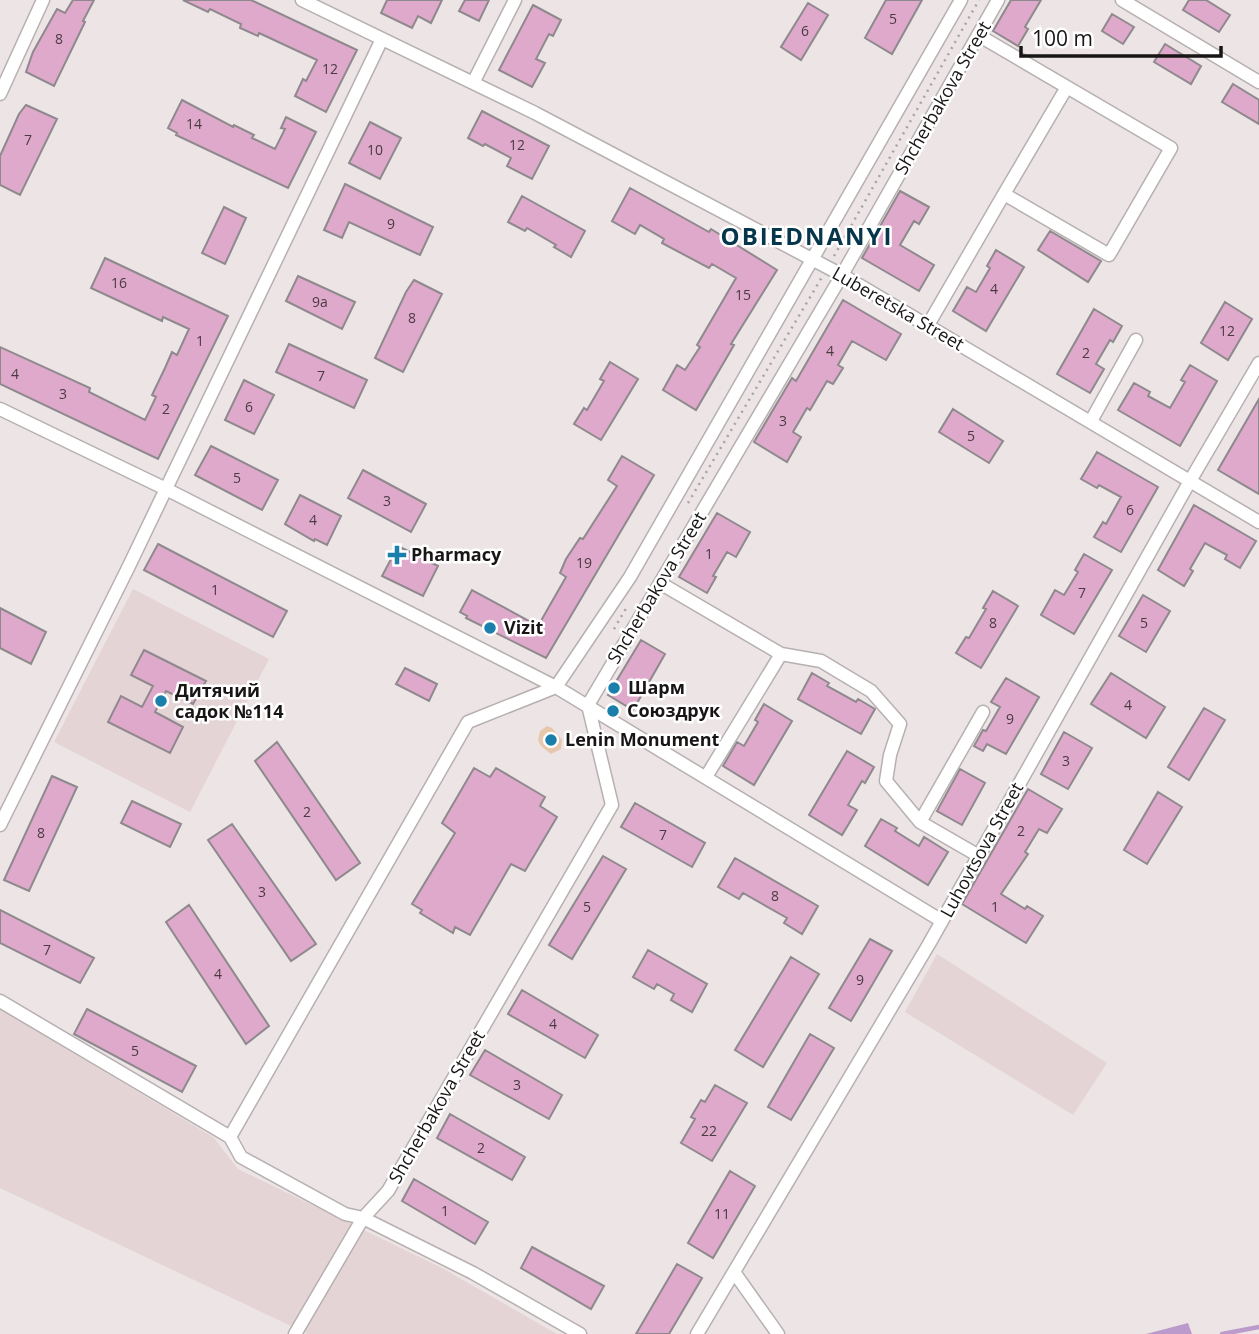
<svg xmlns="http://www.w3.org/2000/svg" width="1259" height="1334" viewBox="0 0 1259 1334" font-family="'Open Sans',sans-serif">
<rect width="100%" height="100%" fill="#ece4e5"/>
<path fill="#e4d4d6" d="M 133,589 L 269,659 L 190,812 L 54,742 Z
M 937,954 L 1107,1063 L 1073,1115 L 905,1012 Z
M 0,1009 L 213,1137 L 238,1169 L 442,1268 L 557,1334 L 308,1334 L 0,1188 Z"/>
<path fill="#e7c8ac" d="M 547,726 L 552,728 L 562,740 L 561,749 L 551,754 L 541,746 L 538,740 L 540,731 Z"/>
<path fill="#bb9bcb" d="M 1188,1323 L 1192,1334 L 1146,1334 Z"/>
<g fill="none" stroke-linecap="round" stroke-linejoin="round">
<path stroke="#bb9bcb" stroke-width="4.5" d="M 1222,1334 L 1259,1327"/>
</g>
<path fill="#dfa9cb" stroke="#8e898c" stroke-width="2" d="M 73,0 L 94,0 L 83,21 L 85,22 L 54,86 L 26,72 L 33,52 L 57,9 L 65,13 Z
M 183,0 L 251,0 L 357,50 L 326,112 L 295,96 L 303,79 L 306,81 L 317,60 L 259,33 L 258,36 L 240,28 L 241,24 L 210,9 L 208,12 Z
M 387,0 L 442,0 L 431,23 L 418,16 L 412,28 L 381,13 Z
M 465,0 L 489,0 L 479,21 L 459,11 Z
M 886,0 L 922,0 L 892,54 L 865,38 Z
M 1011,0 L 1041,0 L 1025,27 L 1028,29 L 1018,46 L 993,31 Z
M 1189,0 L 1206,0 L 1230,15 L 1219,32 L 1183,10 Z
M 808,3 L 828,15 L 801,60 L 781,47 Z
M 533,5 L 561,20 L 553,36 L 549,34 L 536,59 L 545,63 L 532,87 L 499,70 Z
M 1112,14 L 1134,27 L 1123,44 L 1102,31 Z
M 1165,44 L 1201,66 L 1191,84 L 1154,62 Z
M 1233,84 L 1259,100 L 1259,124 L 1222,102 Z
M 182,100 L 233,127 L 234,125 L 254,135 L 252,138 L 275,149 L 285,129 L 281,128 L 286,117 L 316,132 L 288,188 L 176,135 L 177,133 L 168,128 Z
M 26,105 L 57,119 L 20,195 L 0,185 L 0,156 L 19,114 Z
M 482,111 L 549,146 L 532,179 L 507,166 L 511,158 L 485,144 L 483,146 L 468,138 Z
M 370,122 L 401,138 L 380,179 L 349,163 Z
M 345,184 L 433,227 L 420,255 L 349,222 L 342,238 L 324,230 Z
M 630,188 L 709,232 L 711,229 L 777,270 L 731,344 L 734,345 L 696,410 L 663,390 L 677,365 L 685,370 L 700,347 L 697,345 L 736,278 L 712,264 L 709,268 L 662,243 L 664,239 L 640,225 L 635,234 L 612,221 Z
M 900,191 L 929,207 L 919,224 L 914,221 L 900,245 L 934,265 L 919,291 L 862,258 Z
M 522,196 L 585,231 L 571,257 L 554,247 L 556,245 L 527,228 L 525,231 L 508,222 Z
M 224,207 L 246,218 L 225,264 L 202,253 Z
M 1050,231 L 1101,261 L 1088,282 L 1038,250 Z
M 996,250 L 1024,267 L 986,331 L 953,311 L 967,287 L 976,292 L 990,268 L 987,266 Z
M 105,258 L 228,316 L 158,459 L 0,384 L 0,347 L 90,388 L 89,392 L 145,420 L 156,397 L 152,395 L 165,368 L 172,352 L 177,355 L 189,329 L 163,317 L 162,321 L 91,288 Z
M 298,276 L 355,302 L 342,329 L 286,301 Z
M 414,280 L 442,294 L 403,372 L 375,358 L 406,292 Z
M 843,300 L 901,334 L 886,360 L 852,341 L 838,365 L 843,368 L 833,384 L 827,381 L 810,410 L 807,408 L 793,432 L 801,437 L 787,462 L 754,442 L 792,378 L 796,381 Z
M 1225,302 L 1252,319 L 1228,360 L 1201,343 Z
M 1094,309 L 1122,326 L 1113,342 L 1110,340 L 1096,364 L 1104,369 L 1090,393 L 1057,374 Z
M 289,344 L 367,380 L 354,408 L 276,372 Z
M 610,362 L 638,379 L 601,440 L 574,424 L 584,408 L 587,410 L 604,381 L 600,379 Z
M 1190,365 L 1217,381 L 1180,446 L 1118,410 L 1134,383 L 1150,392 L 1148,396 L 1170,408 L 1185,382 L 1181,380 Z
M 244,380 L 274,395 L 254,434 L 225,420 Z
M 1259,399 L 1259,494 L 1218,470 Z
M 953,409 L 1003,441 L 989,463 L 939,432 Z
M 211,446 L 278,480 L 262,510 L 195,475 Z
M 1097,452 L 1158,487 L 1121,552 L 1094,537 L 1103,522 L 1106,524 L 1121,497 L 1099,485 L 1097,488 L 1081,479 Z
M 622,456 L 654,475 L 546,658 L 466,618 L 467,616 L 460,612 L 472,590 L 538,626 L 566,577 L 560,573 L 566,559 L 580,538 L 583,539 L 617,486 L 608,480 Z
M 363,470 L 426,504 L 411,532 L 348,498 Z
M 300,495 L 341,516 L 327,545 L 315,539 L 314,541 L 285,524 Z
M 1194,505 L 1256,541 L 1240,568 L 1225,559 L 1227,555 L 1205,543 L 1190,569 L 1193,571 L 1184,586 L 1158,570 Z
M 717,513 L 750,532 L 736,557 L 727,552 L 713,576 L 716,577 L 707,593 L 679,577 Z
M 158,544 L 287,611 L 273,637 L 144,570 Z
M 398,546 L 438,566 L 423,596 L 382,576 Z
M 1084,554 L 1112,570 L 1074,634 L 1041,615 L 1055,590 L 1064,595 L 1078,572 L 1075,570 Z
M 993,591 L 1018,606 L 981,668 L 956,653 L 966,637 L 969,638 L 986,609 L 983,608 Z
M 1143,595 L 1170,611 L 1146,652 L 1119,636 Z
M 0,608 L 46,632 L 31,664 L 0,648 Z
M 641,640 L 665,654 L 633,710 L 608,695 Z
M 144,650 L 206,681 L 193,704 L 166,691 L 155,712 L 183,727 L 170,753 L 108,722 L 121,696 L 142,707 L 153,686 L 131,675 Z
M 405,668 L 437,684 L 429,701 L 396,684 Z
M 812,673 L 829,683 L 827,686 L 856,702 L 858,699 L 875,709 L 861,734 L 798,699 Z
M 1111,673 L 1165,707 L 1146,738 L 1091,704 Z
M 1006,678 L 1039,697 L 1006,754 L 987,744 L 983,751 L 974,746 L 983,730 L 986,731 L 1000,707 L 991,702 Z
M 764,704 L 792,721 L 754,785 L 723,766 L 737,742 L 744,746 L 758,722 L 755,720 Z
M 1204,708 L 1225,720 L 1189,780 L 1168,767 Z
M 1064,732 L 1092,748 L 1068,789 L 1041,774 Z
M 277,742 L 360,863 L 336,880 L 255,761 Z
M 847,751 L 874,767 L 865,783 L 862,781 L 848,805 L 857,810 L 842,835 L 809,815 Z
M 474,768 L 490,777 L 496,768 L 545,797 L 540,806 L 557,817 L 525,871 L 511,864 L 470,935 L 455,927 L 453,933 L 420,913 L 422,910 L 412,904 L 455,833 L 442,823 Z
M 960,769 L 985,783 L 962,825 L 937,811 Z
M 52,776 L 77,787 L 29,891 L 4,880 Z
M 1028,789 L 1062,809 L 1047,833 L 1039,829 L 1025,852 L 1028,854 L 1001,894 L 1025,909 L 1027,906 L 1043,916 L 1026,943 L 962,904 Z
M 1158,792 L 1182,807 L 1147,864 L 1124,850 Z
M 132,801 L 181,824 L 170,847 L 121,823 Z
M 635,803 L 705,843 L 692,867 L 621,827 Z
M 881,819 L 897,828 L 895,831 L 919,846 L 924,837 L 948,852 L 928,885 L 865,846 Z
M 232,824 L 316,944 L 291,961 L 208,840 Z
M 603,856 L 626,869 L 572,959 L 549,945 Z
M 735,858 L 818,906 L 802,934 L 784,923 L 787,918 L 743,893 L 739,899 L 718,887 Z
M 189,905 L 269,1026 L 246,1044 L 166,922 Z
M 0,910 L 94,958 L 80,983 L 0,943 Z
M 870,939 L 892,951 L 851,1021 L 829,1008 Z
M 648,950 L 707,984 L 692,1012 L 671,1000 L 674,994 L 657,984 L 654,989 L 633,977 Z
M 791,957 L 819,974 L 763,1067 L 735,1050 Z
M 522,990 L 598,1035 L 585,1058 L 508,1014 Z
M 87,1009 L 196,1066 L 182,1092 L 74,1034 Z
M 810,1034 L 834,1048 L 791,1120 L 768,1107 Z
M 485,1050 L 562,1095 L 549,1119 L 470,1075 Z
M 715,1085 L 747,1103 L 712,1161 L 681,1143 L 695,1119 L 691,1117 L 701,1100 L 705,1102 Z
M 450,1114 L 525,1157 L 512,1180 L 437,1138 Z
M 730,1171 L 755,1186 L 713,1258 L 688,1243 Z
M 414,1179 L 488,1222 L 475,1244 L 402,1201 Z
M 532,1247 L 604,1286 L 591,1309 L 521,1268 Z
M 677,1264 L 702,1278 L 669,1334 L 636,1334 Z"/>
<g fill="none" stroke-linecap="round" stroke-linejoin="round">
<defs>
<path id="minor" d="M 302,0 L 535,113 L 842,275 L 1259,522
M 1122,0 L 1259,82
M 473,83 L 515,0
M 0,94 L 43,0
M 1004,194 L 1067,87
M 928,325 L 1004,194 L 1109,255 L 1171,148 L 978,35
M 0,409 L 166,489 L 556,687 L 942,921
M 1091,421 L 1136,340
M 660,583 L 781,654 L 821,661 L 871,691 L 900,724 L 890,755 L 886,781 L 920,822 L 979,856
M 706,777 L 781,654
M 920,822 L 983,712
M 0,825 L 128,568 L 382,39
M 0,1001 L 230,1137 L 241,1157 L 345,1214 L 363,1218 L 473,1273 L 580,1334
M 230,1137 L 468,722 L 556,687 L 630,577 L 961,0
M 734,1272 L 778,1334
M 295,1334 L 363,1218 L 388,1191 L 612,805 L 588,705 L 842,275 L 998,0
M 697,1334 L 929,944 L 1190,481 L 1259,363"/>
</defs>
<use href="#minor" stroke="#b7b0b1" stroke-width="15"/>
<path stroke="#a9a3a3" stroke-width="2.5" stroke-dasharray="2 5" stroke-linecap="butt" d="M 834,256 L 979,0
M 688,503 L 822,277
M 614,629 L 628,605"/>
<use href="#minor" stroke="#fff" stroke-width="12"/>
</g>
<g fill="#1a7faa" stroke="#fff" stroke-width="2.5">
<path d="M393.5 544.5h7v7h7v7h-7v7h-7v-7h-7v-7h7z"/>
<circle cx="490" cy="628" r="7"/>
<circle cx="614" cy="688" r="7"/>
<circle cx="161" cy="701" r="7"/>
<circle cx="613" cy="711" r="7"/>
<circle cx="551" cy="740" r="7"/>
</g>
<g text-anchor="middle" stroke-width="5" stroke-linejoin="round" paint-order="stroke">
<g font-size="14" fill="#4a3a42">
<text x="893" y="24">5</text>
<text x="805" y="36">6</text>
<text x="59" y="44">8</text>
<text x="330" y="74">12</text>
<text x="194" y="129">14</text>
<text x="28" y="145">7</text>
<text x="517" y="150">12</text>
<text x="375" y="155">10</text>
<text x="391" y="229">9</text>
<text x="119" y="288">16</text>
<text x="994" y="294">4</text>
<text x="743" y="300">15</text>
<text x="320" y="307">9а</text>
<text x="412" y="323">8</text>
<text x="1227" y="336">12</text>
<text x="200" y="346">1</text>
<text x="830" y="356">4</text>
<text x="1086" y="358">2</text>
<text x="15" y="379">4</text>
<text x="321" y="381">7</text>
<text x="63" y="399">3</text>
<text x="249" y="412">6</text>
<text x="166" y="414">2</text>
<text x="783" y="426">3</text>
<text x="971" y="441">5</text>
<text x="237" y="483">5</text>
<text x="387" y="506">3</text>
<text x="1130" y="515">6</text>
<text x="313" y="525">4</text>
<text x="709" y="559">1</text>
<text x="584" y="568">19</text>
<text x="215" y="595">1</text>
<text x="1082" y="598">7</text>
<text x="993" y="628">8</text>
<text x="1144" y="628">5</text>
<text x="1128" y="710">4</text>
<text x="1010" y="724">9</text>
<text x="1066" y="766">3</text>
<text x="307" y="817">2</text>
<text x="1021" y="836">2</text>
<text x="41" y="838">8</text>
<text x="663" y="840">7</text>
<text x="262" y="897">3</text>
<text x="775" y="901">8</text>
<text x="587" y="912">5</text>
<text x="995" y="912">1</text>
<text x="47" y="955">7</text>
<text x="218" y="979">4</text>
<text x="860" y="985">9</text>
<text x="553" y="1029">4</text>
<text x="135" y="1056">5</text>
<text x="517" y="1090">3</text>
<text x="709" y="1136">22</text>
<text x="481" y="1153">2</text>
<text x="445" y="1216">1</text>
<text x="722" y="1219">11</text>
</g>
<g font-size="18" fill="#181515" stroke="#fff">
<text transform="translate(943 98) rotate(-60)" y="6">Shcherbakova Street</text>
<text transform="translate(898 309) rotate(30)" y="6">Luberetska Street</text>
<text transform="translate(657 588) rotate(-59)" y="6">Shcherbakova Street</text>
<text transform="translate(982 850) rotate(-61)" y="6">Luhovtsova Street</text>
<text transform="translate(437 1107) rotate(-60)" y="6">Shcherbakova Street</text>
</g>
<g font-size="18" font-weight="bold" fill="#181515" stroke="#fff" text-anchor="start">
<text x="411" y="561">Pharmacy</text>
<text x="504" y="634">Vizit</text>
<text x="628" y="694">Шарм</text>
<text x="175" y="697">Дитячий<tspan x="175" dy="21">садок №114</tspan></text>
<text x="627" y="717">Союздрук</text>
<text x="565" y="746">Lenin Monument</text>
</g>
<g font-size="24" font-weight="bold" letter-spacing="2" fill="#06364b" stroke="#fff">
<text x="807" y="245">OBIEDNANYI</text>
</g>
</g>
<path d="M1021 46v10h200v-10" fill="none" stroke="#181515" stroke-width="3.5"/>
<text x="1032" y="46" font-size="21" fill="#181515" stroke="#ffffff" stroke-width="5" paint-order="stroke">100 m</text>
</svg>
